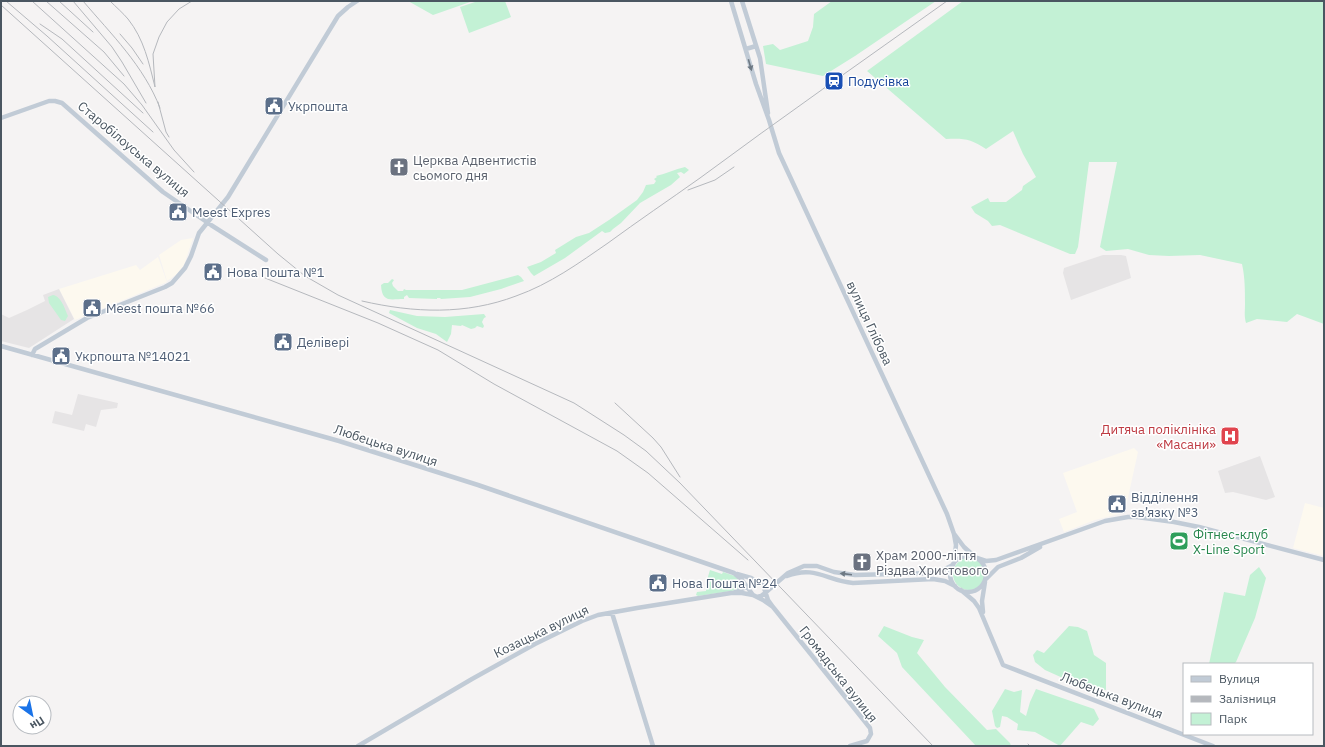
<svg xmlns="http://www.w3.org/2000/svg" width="1325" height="747" viewBox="0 0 1325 747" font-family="'IBM Plex Sans',sans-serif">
<rect width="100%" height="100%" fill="#f5f3f3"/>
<path fill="#fdf9ef" d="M 193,238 L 184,265 L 177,274 L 167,281 L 159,255 L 181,240 Z
M 158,257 L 167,282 L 75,320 L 59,289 L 136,265 L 140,270 Z
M 1134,448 L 1138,452 L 1125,511 L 1123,513 L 1095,520 L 1064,532 L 1059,519 L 1077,512 L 1063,473 Z
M 1305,503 L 1324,508 L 1324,556 L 1293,548 Z"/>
<path fill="#e6e4e5" d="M 1103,255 L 1121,255 L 1126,256 L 1131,278 L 1071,300 L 1063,273 L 1064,268 Z
M 59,289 L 74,319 L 29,348 L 1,341 L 1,314 L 9,318 L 27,310 L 45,301 L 43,295 Z
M 78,394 L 118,403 L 117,408 L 101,410 L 96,427 L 86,424 L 84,431 L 52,423 L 55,411 L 72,415 Z
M 1260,456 L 1275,497 L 1266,500 L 1233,492 L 1225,493 L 1218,471 Z"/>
<path fill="#c3f1d5" d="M 408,1 L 473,1 L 433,15 Z
M 478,1 L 505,1 L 511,17 L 469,33 L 460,7 Z
M 832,1 L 936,1 L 855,56 L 823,76 L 766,64 L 763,46 L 773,44 L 780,50 L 808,41 L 813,27 L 814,14 Z
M 963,1 L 1324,1 L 1324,324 L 1297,314 L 1287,322 L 1257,319 L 1246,323 C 1244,316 1245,311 1245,304 C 1245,291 1245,277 1242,264 L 1200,255 L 1169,256 L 1149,255 L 1128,249 L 1106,251 L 1100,247 L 1117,162 L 1089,162 L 1078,247 L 1075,254 L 1070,254 L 1000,225 L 992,226 L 988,221 L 975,213 L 971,207 L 988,198 L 990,202 L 1006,202 L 1022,190 L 1023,186 L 1036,177 L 1023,154 L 1013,131 L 986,149 C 971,139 964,138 946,139 L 867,71 Z
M 685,167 L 689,170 L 684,174 L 681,172 L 677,173 L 680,177 L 671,185 L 640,203 L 621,223 L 613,229 L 610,232 L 605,233 L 602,231 L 565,258 L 534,276 L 531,273 L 527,267 L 541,262 L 556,253 L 555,250 L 576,237 L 589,233 L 609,220 L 637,200 L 643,192 L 646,185 L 654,184 L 656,181 L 654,179 L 657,177 L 656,176 C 666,174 675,169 685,167 Z
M 518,275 L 521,277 L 524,281 L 501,289 L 470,297 L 441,299 L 440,298 L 437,298 L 437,299 L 409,298 L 407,295 L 404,297 L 404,299 C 390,299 382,303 381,285 L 384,283 L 388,283 L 392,279 L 394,280 L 392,283 L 393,286 L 398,291 L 403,291 L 404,289 L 406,290 L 462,290 Z
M 53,295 C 61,296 65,309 68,316 L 65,321 L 61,320 L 49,303 L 48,297 Z
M 390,310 L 417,316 L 445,317 L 484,314 L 486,317 L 484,318 L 482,322 L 484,326 L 483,328 L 477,326 L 475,328 L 471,329 L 462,325 L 461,326 L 452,325 L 451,334 L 447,342 L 436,334 L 417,328 L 389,313 Z
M953 574a16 16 0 1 1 32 0a16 16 0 1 1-32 0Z
M 1259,567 L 1266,578 L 1255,618 L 1236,662 L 1234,664 L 1209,664 L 1224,592 L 1245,596 L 1250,575 Z
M 710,570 L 722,574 L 723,572 L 735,576 L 741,582 L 741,587 L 738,590 L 698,596 L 696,595 L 697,592 L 706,591 L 707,580 Z
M 884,626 L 912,637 L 924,640 L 917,653 L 945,687 L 987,730 L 996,729 L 1010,743 L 1011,746 L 976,746 L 902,667 L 897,653 L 878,636 Z
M 1069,626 L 1078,627 L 1087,631 L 1094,655 L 1106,663 L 1106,690 L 1074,683 L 1045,670 L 1035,662 L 1033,655 L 1037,650 L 1044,653 Z
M 1005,689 L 1014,692 L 1022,690 L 1020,712 L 1026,716 L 1030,702 L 1036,689 L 1094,709 L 1099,719 L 1093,726 L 1081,722 L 1060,746 L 1035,732 L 1017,730 L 1018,724 L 1007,717 L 1002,716 L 1000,727 L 997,728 L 995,726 L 992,711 Z"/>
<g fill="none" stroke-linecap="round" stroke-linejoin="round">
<path stroke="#c1cbd6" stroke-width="4.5" d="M 731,1 L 756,84 L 769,120 L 779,153 L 947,514 L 954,534 L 956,545 L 954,563
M 742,1 L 760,58 L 768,113
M 746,49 L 756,46
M 1,118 L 49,101 L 55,101 L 62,103 L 163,192 L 211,225 L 266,260
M 1,346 L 339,441 L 478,485 L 734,573 L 742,580 L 753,595 L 763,600 L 773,607
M 32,355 L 35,349 L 87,318 L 165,287 L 172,283 L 185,268 L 191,256 L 199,233 L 228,197 L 338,16 L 348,7 L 357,1
M 955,535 L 964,547 L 974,556
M950 574a18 18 0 1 1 36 0a18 18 0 1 1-36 0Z
M 977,558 L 986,561 L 996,560 L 1105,521 L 1128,517 L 1137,517 L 1174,522 L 1199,527 L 1324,560
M 737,574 L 751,578 L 766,586
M 787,576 C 815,565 827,581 853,583 L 933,579 L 945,581 L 955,586
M 986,579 L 998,567 L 1021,558 L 1040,547
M 763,585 L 768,600 L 773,607 L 870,728 L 871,734 L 867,741 L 850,746
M 961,590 L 974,601 L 979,608 L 1003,665 L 1213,746
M 735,592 L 754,584 L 760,583
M 757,597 L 761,596 L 765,593 L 788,573 L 804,566 L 817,566 L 834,572 L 855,575 L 933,573 L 941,571 L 953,565
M 983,612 L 982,601 L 985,582
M 612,613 L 653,746
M 358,746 L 472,679 L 535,644 L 582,621 L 598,615 L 637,608 L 731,593 L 742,593 L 753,595"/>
<path stroke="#b5b8bd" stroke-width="1" d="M 6,1 L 47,36 L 153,132
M 32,1 L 124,84 L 142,105 L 174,150 L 194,172
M 46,1 L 104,52 L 124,76
M 59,1 L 93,32
M 73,1 L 112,47 L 122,62 L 146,103
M 83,1 C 111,34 144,66 160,108
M 110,1 C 116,7 123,13 128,19 C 144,39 149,63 155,87 L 153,54 L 159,37 L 167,22 L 179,9 L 192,1
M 1,5 L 278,254 L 305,276 L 338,295 L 574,403 L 624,435 L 646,451 L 680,483 L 933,746
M 40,24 L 62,39 L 143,113
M 120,34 L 132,48 L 143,64
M 158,102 L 166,132 L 169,137
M 688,190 L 715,180 L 734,167
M 265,278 L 378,323 L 438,350 L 494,384 L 617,451 L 648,473 L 748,560
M 362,301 C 414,313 466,315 516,296 C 550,284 579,263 608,243 C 638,221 669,200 700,178 C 781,118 864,60 947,1
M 615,403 L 653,438 L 661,447 L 680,477
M 1028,744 L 1030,746"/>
</g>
<defs><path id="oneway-solid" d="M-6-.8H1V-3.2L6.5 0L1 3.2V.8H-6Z"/></defs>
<g fill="#6e7984">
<use href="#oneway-solid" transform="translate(750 65) rotate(74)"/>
<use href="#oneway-solid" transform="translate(846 574) rotate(-173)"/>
</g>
<defs>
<symbol id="station-square" viewBox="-11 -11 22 22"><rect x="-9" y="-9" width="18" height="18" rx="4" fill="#1a4fb4" stroke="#fff"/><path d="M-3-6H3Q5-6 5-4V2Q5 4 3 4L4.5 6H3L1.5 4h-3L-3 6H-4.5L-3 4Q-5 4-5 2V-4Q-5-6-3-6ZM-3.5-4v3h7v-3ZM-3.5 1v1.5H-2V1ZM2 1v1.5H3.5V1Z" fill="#fff"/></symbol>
<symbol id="civic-square" viewBox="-11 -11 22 22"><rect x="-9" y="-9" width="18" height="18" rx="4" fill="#5c6f8a" stroke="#fff"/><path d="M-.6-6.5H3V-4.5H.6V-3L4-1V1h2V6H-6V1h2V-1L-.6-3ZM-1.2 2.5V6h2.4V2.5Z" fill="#fff"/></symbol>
<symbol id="church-square" viewBox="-11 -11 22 22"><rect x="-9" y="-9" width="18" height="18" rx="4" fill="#6b7280" stroke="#fff"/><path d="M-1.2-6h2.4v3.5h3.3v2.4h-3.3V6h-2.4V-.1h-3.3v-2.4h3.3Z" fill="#fff"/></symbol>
<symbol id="hospital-square" viewBox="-11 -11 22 22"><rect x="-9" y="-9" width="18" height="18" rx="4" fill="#e0444e" stroke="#fff"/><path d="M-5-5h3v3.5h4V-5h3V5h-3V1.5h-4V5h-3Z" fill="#fff"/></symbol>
<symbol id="stadium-square" viewBox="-11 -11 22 22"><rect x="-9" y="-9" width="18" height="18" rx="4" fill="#2e9e5b" stroke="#fff"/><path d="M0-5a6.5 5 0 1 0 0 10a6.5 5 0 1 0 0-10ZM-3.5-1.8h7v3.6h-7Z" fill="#fff"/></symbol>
</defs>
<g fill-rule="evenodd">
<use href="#station-square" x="823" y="70" width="22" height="22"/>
<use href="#civic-square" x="263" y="95" width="22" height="22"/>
<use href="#church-square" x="388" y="156" width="22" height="22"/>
<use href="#civic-square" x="167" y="201" width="22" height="22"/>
<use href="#civic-square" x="202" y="261" width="22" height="22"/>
<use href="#civic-square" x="81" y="297" width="22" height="22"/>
<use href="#civic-square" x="272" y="331" width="22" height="22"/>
<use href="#civic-square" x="50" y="345" width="22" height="22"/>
<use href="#hospital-square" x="1219" y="425" width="22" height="22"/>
<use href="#civic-square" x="1106" y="493" width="22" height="22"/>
<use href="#stadium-square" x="1168" y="530" width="22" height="22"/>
<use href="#church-square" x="851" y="551" width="22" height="22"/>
<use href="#civic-square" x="647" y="572" width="22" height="22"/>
</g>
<g text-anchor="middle" stroke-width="3" stroke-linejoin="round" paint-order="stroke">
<g font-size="13" fill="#164399" stroke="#fff" text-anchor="start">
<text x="848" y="86">Подусівка</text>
</g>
<g font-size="13" fill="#4e5e75" stroke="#fff" text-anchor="start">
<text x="288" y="111">Укрпошта</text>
<text x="192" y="217">Meest Expres</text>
<text x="227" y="277">Нова Пошта №1</text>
<text x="106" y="313">Meest пошта №66</text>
<text x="297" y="347">Делівері</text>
<text x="75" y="361">Укрпошта №14021</text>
<text x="1131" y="502">Відділення<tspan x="1131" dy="15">зв’язку №3</tspan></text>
<text x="672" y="588">Нова Пошта №24</text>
</g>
<g font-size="13" fill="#4a5661" stroke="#fff">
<text transform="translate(134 149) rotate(40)" y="5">Старобілоуська вулиця</text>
<text transform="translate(870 323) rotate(65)" y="5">вулиця Глібова</text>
<text transform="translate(386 445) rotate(18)" y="5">Любецька вулиця</text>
<text transform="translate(541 631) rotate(-26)" y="5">Козацька вулиця</text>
<text transform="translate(839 674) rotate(52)" y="5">Громадська вулиця</text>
<text transform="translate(1112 695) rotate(21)" y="5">Любецька вулиця</text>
</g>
<g font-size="13" fill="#5b616d" stroke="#fff" text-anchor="start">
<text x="413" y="165">Церква Адвентистів<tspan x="413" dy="15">сьомого дня</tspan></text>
<text x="876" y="560">Храм 2000-ліття<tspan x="876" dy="15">Різдва Христового</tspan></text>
</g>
<g font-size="13" fill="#be3a42" stroke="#fff" text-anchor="end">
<text x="1216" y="434">Дитяча поліклініка<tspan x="1216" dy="15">«Масани»</tspan></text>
</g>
<g font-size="13" fill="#27864d" stroke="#fff" text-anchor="start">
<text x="1193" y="539">Фітнес-клуб<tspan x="1193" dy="15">X-Line Sport</tspan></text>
</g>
</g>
<rect width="1325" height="747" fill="none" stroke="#4a5661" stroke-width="4"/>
<rect x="1183" y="663" width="130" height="72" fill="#ffffff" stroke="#b7bbc0"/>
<rect x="1191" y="676" width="20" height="6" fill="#c1cbd6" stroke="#b7bbc0"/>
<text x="1219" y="683" font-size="12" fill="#4a5661">Вулиця</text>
<rect x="1191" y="696" width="20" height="6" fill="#b5b8bd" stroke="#b7bbc0"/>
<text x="1219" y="703" font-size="12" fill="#4a5661">Залізниця</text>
<rect x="1191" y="713" width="20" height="12" fill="#c3f1d5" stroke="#b7bbc0"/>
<text x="1219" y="723" font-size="12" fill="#4a5661">Парк</text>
<g transform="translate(32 715) rotate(147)"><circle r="19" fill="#ffffff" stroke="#b7bbc0"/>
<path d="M0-3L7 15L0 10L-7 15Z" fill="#1a73e8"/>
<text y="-6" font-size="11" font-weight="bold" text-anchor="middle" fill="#4a5661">Пн</text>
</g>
</svg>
